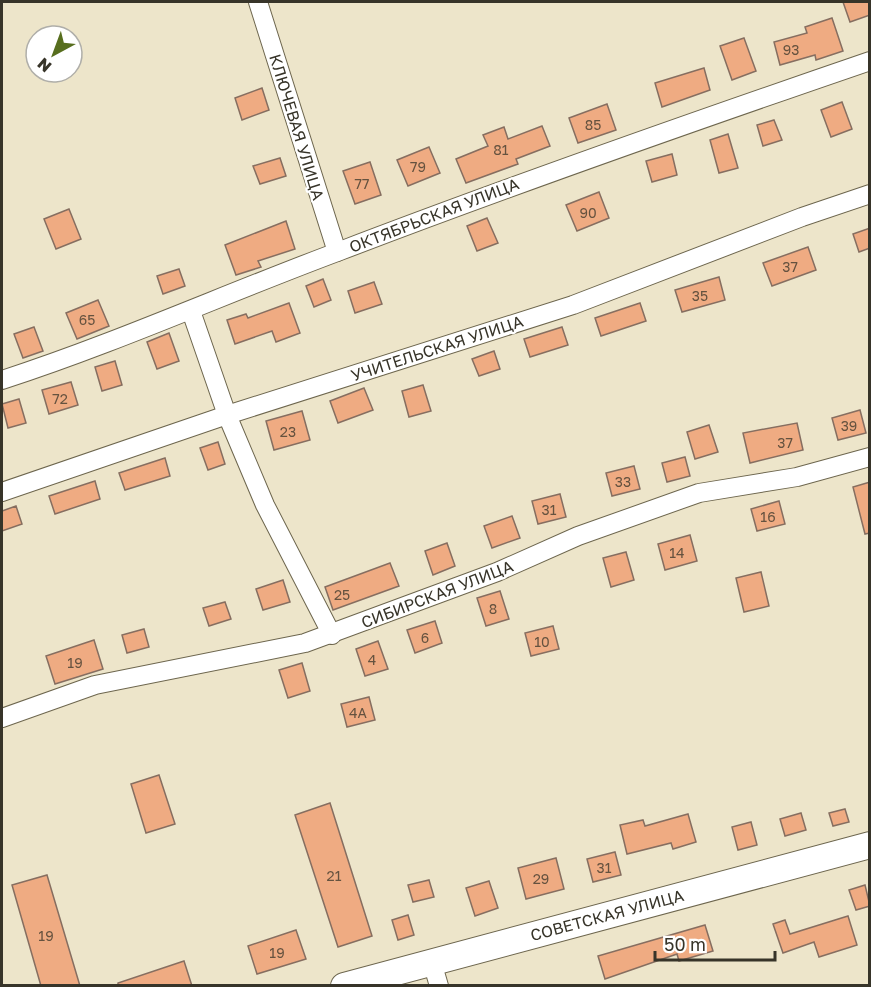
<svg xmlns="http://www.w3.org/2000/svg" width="871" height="987" viewBox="0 0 871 987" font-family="'Golos Text',sans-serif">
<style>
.building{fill:#efab82;stroke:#866e60;stroke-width:1.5}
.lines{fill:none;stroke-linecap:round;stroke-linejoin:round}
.minor-casing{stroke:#6d664e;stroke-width:20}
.secondary-casing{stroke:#6d664e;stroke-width:28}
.minor{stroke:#fff;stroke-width:18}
.secondary{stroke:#fff;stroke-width:26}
.labels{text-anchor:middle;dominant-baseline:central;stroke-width:4.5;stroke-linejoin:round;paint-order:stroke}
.number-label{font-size:14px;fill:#65523f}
.street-label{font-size:16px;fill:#373429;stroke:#fff}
</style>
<rect width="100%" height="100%" fill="#ede5ca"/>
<g class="building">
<polygon points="843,2 870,2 870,15 850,22"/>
<polygon points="832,18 843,51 816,60 815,55 780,65 774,42 807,33 805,27"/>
<polygon points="744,38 756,71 732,80 720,46"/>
<polygon points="704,68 710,90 662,107 655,83"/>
<polygon points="262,88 269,110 242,120 235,98"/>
<polygon points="842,102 852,129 831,137 821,110"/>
<polygon points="607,104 616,130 578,143 569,118"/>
<polygon points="774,120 782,140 763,146 757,125"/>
<polygon points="542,126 550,146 516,159 518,164 466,183 456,159 488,146 483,135 504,127 508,139"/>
<polygon points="728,134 738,168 719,173 710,140"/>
<polygon points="429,147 440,173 408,186 397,160"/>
<polygon points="672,154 677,175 652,182 646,161"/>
<polygon points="280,158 286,176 260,184 253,166"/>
<polygon points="370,162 381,195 355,204 343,171"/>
<polygon points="599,192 609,218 577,231 566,205"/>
<polygon points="69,209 81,239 56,249 44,219"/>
<polygon points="487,218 498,243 477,251 467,226"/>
<polygon points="286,221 295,249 258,261 261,267 236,275 225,245"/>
<polygon points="870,228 870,248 859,252 853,234"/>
<polygon points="808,247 816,270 772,286 763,263"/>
<polygon points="179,269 185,286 163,294 157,276"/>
<polygon points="719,277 725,300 682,312 675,290"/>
<polygon points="323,279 331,300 314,307 306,286"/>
<polygon points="374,282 382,304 355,313 348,291"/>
<polygon points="98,300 109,326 77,339 66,313"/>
<polygon points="289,303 300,333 276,342 272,331 235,344 227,320 246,314 248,318"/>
<polygon points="640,303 646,321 601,336 595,318"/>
<polygon points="34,327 43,351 23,358 14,334"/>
<polygon points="562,327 568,345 530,357 524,339"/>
<polygon points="169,333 179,361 157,369 147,342"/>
<polygon points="494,351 500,369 479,376 472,359"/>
<polygon points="115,361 122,385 102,391 95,367"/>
<polygon points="71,382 78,405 49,414 42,390"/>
<polygon points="423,385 431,411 409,417 402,391"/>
<polygon points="364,388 373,410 338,423 330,401"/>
<polygon points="19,399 26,423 8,428 2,404"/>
<polygon points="860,410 866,433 838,440 832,418"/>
<polygon points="302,411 310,440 274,450 266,421"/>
<polygon points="797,423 803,450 750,463 743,433"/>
<polygon points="709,425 718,452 695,459 687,432"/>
<polygon points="218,442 225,464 208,470 200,448"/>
<polygon points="685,457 690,476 667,482 662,463"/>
<polygon points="165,458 170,476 125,490 119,473"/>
<polygon points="634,466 640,489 612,496 606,473"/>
<polygon points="95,481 100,499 55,514 49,496"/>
<polygon points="870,482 870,533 865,534 853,487"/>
<polygon points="560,494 566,517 538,524 532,501"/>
<polygon points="779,501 785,524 757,531 751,509"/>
<polygon points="16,506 22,524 2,531 2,511"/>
<polygon points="512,516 520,538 492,548 484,526"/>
<polygon points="690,535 697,561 665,570 658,544"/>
<polygon points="447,543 455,566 433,575 425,551"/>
<polygon points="626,552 634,580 611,587 603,558"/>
<polygon points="390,563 399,586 333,610 325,587"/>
<polygon points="761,572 769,606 744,612 736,578"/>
<polygon points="283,580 290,602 263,610 256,589"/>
<polygon points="500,591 509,619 486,626 477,598"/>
<polygon points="225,602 231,619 209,626 203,608"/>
<polygon points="435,621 442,643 415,653 407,630"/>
<polygon points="553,626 559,649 531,656 525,633"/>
<polygon points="144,629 149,647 127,653 122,635"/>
<polygon points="94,640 103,669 55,684 46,656"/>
<polygon points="378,641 388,669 365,676 356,649"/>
<polygon points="302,663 310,691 288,698 279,670"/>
<polygon points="369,697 375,720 347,727 341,704"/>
<polygon points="159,775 175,824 146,833 131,784"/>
<polygon points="330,803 372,936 338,947 295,815"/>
<polygon points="845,809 849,822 833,826 829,813"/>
<polygon points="801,813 806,830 785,836 780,819"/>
<polygon points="688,814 696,842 673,849 671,843 627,854 620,825 643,820 645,826"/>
<polygon points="751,822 757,845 738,850 732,827"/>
<polygon points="615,852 621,875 593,882 587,859"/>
<polygon points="556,858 564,889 526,899 518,868"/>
<polygon points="47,875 80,986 41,986 12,885"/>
<polygon points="429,880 434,897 413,902 408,885"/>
<polygon points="489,881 498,908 475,916 466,888"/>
<polygon points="865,885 870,906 856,910 849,890"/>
<polygon points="408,915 414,935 398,940 392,920"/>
<polygon points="848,916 857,945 819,957 814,942 783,953 773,924 785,920 790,934"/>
<polygon points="705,925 713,951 679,961 677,954 605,979 598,956"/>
<polygon points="296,930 306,959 257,974 248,946"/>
<polygon points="184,961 192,986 118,986 118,983"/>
</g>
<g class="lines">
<defs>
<g id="minor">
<polyline points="258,2 337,252"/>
<polyline points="191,311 227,415 265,505 332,635"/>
<path d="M2,380C116,343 227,293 340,251C515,184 692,122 870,61"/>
<polyline points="2,492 227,415 573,305 802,217 870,194"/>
<polyline points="2,718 95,685 305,643 497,572 578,536 699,493 797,477 870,457"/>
<polyline points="432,962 439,986"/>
</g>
<polyline id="secondary" points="344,986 870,845"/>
</defs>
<use href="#minor" class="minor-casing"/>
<use href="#secondary" class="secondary-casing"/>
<use href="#minor" class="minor"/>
<use href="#secondary" class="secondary"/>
</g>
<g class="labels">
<g class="number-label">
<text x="791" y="49">93</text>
<text x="593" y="124">85</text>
<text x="501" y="149">81</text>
<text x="418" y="166">79</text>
<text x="362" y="183">77</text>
<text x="588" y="212">90</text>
<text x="790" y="266">37</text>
<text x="700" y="295">35</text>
<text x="87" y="319">65</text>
<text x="60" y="398">72</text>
<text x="849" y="425">39</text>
<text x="288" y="431">23</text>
<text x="785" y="442">37</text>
<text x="623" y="481">33</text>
<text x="549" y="509">31</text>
<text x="768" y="516">16</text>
<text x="677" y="552">14</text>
<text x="342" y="594">25</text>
<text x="493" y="608">8</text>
<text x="425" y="637">6</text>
<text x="542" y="641">10</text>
<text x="372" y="659">4</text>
<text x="75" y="662">19</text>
<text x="358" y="712">4А</text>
<text x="604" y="867">31</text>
<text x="334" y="875">21</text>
<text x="541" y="878">29</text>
<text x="46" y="935">19</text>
<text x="277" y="952">19</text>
</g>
<g class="street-label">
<text transform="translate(297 127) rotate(73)">КЛЮЧЕВАЯ УЛИЦА</text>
<text transform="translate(434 215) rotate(-21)">ОКТЯБРЬСКАЯ УЛИЦА</text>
<text transform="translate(437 348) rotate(-18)">УЧИТЕЛЬСКАЯ УЛИЦА</text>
<text transform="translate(437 594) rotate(-21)">СИБИРСКАЯ УЛИЦА</text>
<text transform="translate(607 915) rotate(-15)">СОВЕТСКАЯ УЛИЦА</text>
</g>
</g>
<rect width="871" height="987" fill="none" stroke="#373429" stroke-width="6"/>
<g transform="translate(54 54) rotate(221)"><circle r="28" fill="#ffffff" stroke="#afaea9" stroke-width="1.5"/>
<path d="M0-4.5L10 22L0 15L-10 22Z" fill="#576e1e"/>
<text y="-9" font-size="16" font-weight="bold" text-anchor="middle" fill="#373429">N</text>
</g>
<path d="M655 951v9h120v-9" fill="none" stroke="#373429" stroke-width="3"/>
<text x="664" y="951" font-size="18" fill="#373429" stroke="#ffffff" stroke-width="4.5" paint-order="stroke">50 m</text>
</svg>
